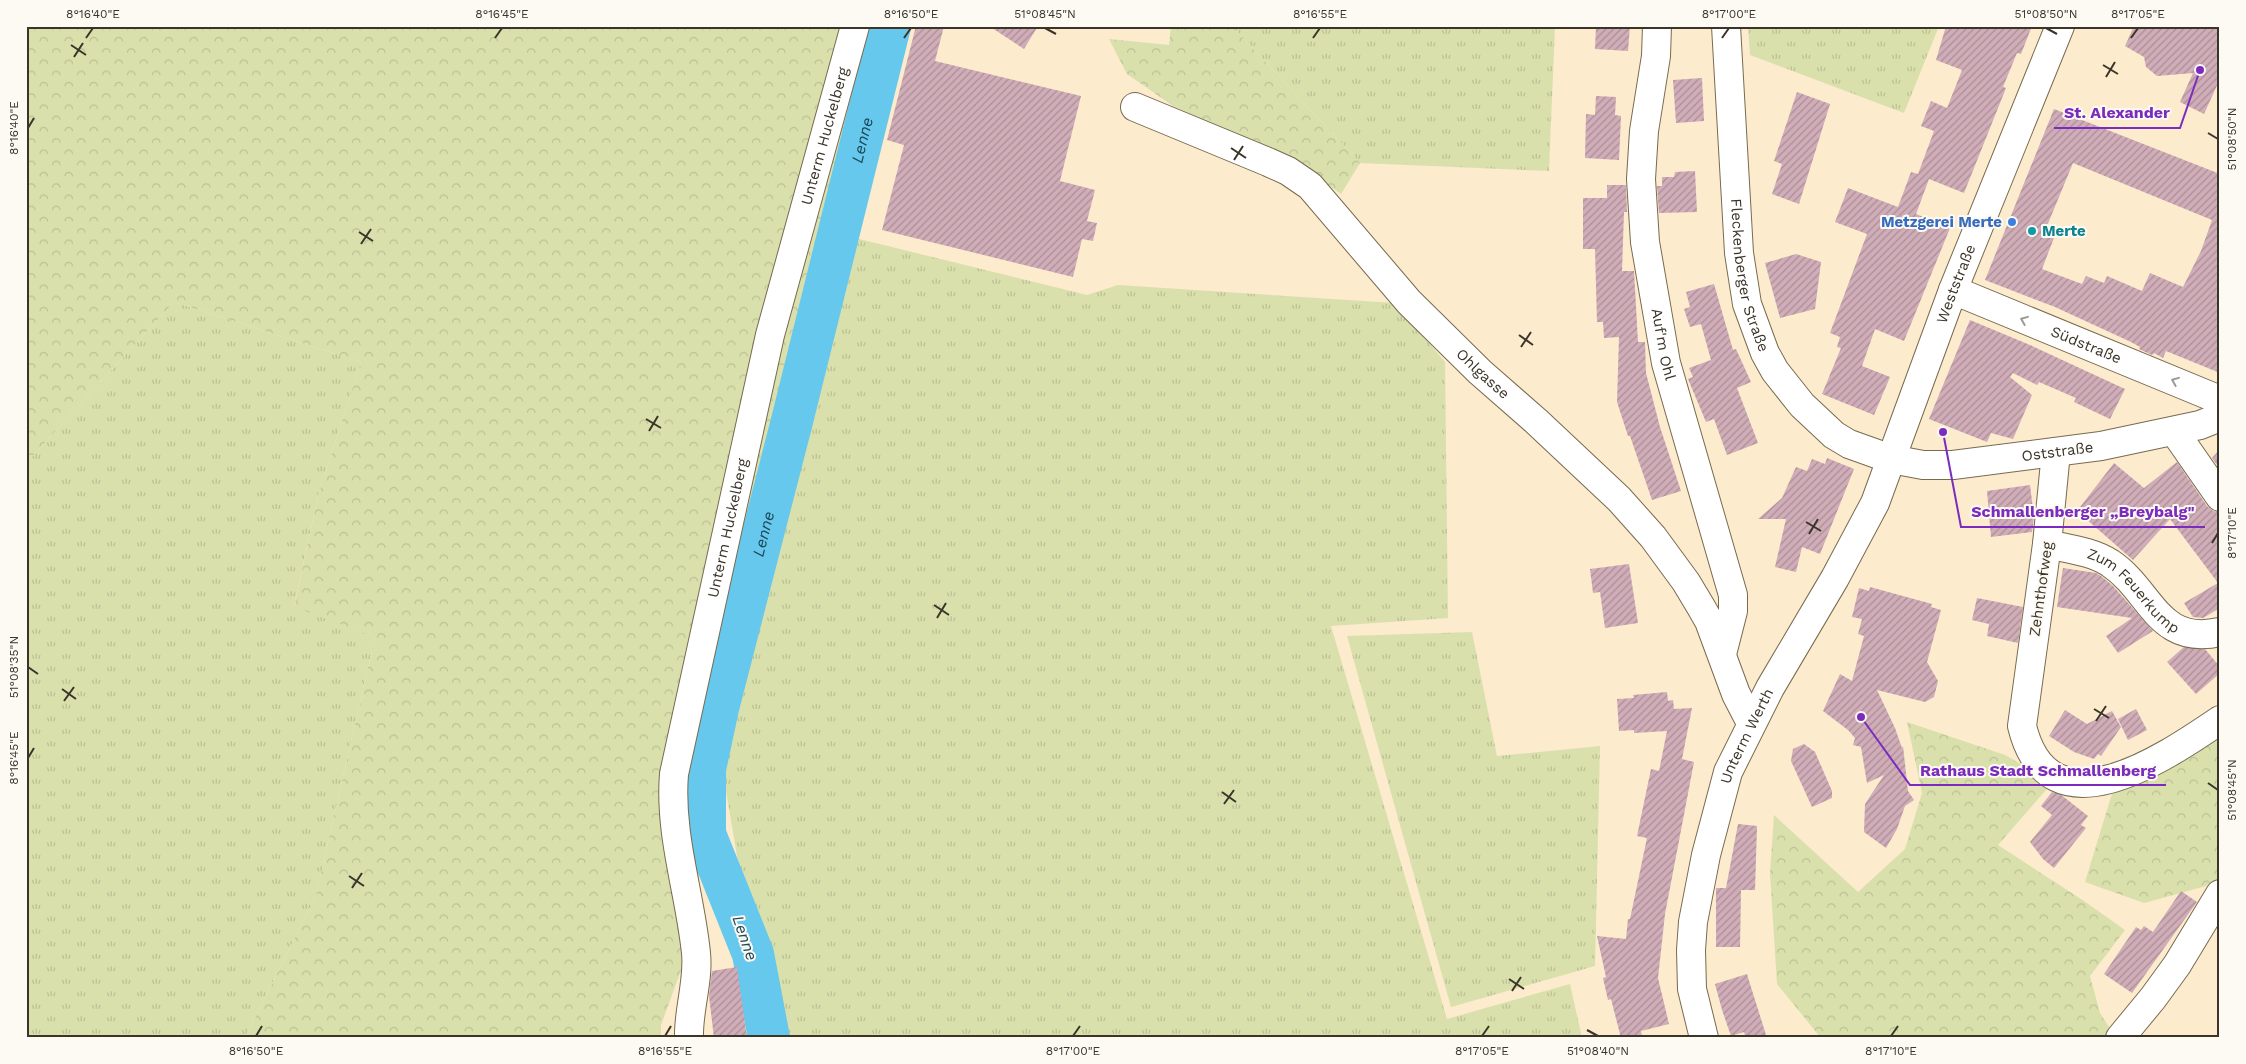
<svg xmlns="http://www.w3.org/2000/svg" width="2246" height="1064" viewBox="0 0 2246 1064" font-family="'Work Sans',sans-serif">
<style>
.grass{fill:url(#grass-tufts)}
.forest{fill:url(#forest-crowns)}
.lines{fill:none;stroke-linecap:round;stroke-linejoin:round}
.canal{stroke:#66c8ed;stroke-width:25}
.river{stroke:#66c8ed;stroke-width:42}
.building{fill:url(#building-hatch);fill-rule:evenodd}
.minor-casing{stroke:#786a4f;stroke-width:30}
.minor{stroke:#fff;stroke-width:28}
.oneway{stroke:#9d9a94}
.ticks{fill:none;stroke:#3b3529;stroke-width:2}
.shop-dot{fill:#3f7fe0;stroke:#fdfaf4;stroke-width:2}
.culture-dot{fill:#0f9aa8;stroke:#fdfaf4;stroke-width:2}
.labels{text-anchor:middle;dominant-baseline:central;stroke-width:4;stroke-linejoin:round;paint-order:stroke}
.street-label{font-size:15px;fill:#3b3529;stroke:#fdfaf4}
.shop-label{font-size:15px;font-weight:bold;fill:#366cbe;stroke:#fdfaf4;text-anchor:end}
.culture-label{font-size:15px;font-weight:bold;fill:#0d838f;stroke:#fdfaf4;text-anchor:start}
.water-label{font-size:16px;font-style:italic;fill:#1b4656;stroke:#fdfaf4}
.leader{fill:none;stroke:#7b2cbf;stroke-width:2}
.callout-dot{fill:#7b2cbf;stroke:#fdfaf4;stroke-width:2}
.callout-label{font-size:16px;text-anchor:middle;font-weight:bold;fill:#7b2cbf;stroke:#fdfaf4;stroke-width:4;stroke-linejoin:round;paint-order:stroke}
.neatline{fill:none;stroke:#3b3529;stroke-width:2}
.ticks-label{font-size:12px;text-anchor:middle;fill:#3b3529}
</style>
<defs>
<pattern id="grass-tufts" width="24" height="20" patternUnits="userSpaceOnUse" patternTransform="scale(1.25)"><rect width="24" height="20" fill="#d9e0ac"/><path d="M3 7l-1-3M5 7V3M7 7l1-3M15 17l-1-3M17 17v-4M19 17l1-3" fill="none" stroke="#bbc194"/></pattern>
<pattern id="forest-crowns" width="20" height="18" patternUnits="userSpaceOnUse" patternTransform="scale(1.25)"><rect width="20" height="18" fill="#d9e0ac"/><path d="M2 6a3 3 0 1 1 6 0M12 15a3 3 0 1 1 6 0" fill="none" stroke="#bbc194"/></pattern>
<pattern id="building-hatch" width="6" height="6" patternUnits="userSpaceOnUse" patternTransform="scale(1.25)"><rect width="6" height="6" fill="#d0adb8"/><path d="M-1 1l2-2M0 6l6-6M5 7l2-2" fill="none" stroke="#aa8e96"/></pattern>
</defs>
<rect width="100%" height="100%" fill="#fcebcd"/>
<g class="grass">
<polygon points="1232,26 1555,26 1549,171 1360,163"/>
<polygon points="1748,26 1939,26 1904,113 1750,55"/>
<polygon points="847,236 1087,295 1118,285 1395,303 1445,362 1448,618 1331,626 1447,1019 1570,984 1582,1038 768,1038 720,756"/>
<polygon points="174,302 361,362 318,496 294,606 375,637 316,895 245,1038 26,1038 26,463"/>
<polygon points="1472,632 1497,756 1600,746 1595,966 1451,1007 1347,636"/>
</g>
<g class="forest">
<polygon points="26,26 898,26 720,756 683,965 661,1025 661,1038 245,1038 316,895 375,637 294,607 318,496 361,362 174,302 26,463"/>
<polygon points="1171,26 1232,26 1360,163 1341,194 1300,165 1173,106 1127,74 1109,39 1169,45"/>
<polygon points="1907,722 2005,755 2053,782 1998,845 2084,901 2125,930 2090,976 2100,1013 2116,1038 1821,1038 1777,984 1770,873 1774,815 1858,892 1905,849 1922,793"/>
<polygon points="2220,732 2220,879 2217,883 2144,903 2085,882 2114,787"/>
</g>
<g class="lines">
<polyline class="canal" points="758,1038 765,1021"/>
<path class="river" id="s1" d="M769,1038L753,954L705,834V769L718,708L792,421L890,26"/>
</g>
<g class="building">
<polygon points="916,26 944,26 935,61 1081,96 1060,181 1095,190 1087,221 1097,223 1093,241 1082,239 1073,277 882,230 904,145 887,140"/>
<polygon points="989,26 1038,26 1024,49"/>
<polygon points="1596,26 1630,26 1628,51 1595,49"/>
<polygon points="1946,26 2032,26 2021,54 2017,53 2003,87 2006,88 1964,193 1929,179 1916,214 1950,228 1904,341 1875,329 1862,366 1890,377 1874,415 1822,394 1841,348 1837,347 1840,337 1830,333 1867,234 1835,222 1848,188 1898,207 1911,172 1918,174 1934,131 1921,126 1931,101 1947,108 1962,70 1936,60"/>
<polygon points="2134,26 2220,26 2220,79 2204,114 2180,102 2193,73 2157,76 2146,67 2144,57 2125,46"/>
<polygon points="1702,78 1704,121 1676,123 1673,80"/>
<polygon points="1797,92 1830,104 1799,204 1772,194 1782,164 1774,161"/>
<polygon points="1596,96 1616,97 1615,115 1621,116 1619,160 1585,158 1586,114 1595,115"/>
<path d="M2054,109L2220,174V373L2166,351L2163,358L2154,353L2152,355L2139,349L2140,347L2131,342L2055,307L1985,280ZM2073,163L2212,220L2201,251L2183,287L2150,273L2142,291L2107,276L2104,283L2086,276L2082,284L2042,269L2057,230L2047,226Z"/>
<polygon points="1695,171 1697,212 1659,213 1657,186 1662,186 1662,177 1674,177 1675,172"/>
<polygon points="1607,185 1626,185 1627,212 1624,212 1622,271 1634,271 1638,342 1645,342 1646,373 1660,427 1681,491 1652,500 1630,436 1628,436 1617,402 1619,337 1604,338 1603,322 1597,322 1595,249 1583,249 1583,198 1607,198"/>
<polygon points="1796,254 1821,262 1815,309 1780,318 1765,263"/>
<polygon points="1714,284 1733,350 1736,349 1751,382 1737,388 1758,443 1727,455 1714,419 1706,422 1688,379 1693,377 1689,368 1711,360 1701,324 1690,327 1684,309 1690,307 1686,292"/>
<polygon points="1970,320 2030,345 2125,389 2110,419 2074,402 2076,398 2039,382 2037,385 2013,373 2010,377 2032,395 2013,439 1991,433 1987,442 1929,419"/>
<polygon points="2220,449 2220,469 2212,458"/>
<polygon points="1827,458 1854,469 1820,554 1802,547 1796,572 1775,567 1786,519 1758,519 1782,498 1796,467 1807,471 1812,459 1825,464"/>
<polygon points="2177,462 2207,506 2213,511 2220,512 2220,608 2203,618 2193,617 2184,603 2218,583 2170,519 2133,560 2077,511 2114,463 2144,488"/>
<polygon points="2030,485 2034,517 2032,532 1991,537 1987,491"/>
<polygon points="1629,564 1638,623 1605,628 1600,592 1593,593 1590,569"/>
<polygon points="2063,568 2096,573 2101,576 2113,586 2153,631 2118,653 2106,636 2132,618 2057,607"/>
<polygon points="1870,587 1932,604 1931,607 1941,610 1927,662 1938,681 1934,697 1925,702 1877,690 1895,728 1902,748 1903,746 1908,791 1914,800 1905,806 1897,829 1886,848 1864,832 1865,804 1884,775 1867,783 1861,747 1853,745 1855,738 1848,730 1823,711 1840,674 1852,681 1864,636 1858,634 1862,619 1852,617 1859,588 1869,591"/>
<polygon points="1977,598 2023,607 2018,643 1987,636 1989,624 1972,620"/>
<polygon points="2184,647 2205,649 2220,667 2220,673 2196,694 2167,662"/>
<polygon points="1667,692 1668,701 1673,700 1674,709 1692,708 1682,759 1694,762 1665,914 1658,978 1669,1024 1641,1031 1642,1038 1621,1038 1611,999 1608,1000 1603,978 1606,977 1597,936 1626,939 1628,919 1630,919 1647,838 1637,836 1651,769 1659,771 1667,731 1634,733 1634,730 1619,731 1617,699 1634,698 1633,695"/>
<polygon points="2136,709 2147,730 2128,740 2118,719"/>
<polygon points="2065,710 2087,724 2112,711 2121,727 2101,756 2098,754 2094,759 2074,752 2049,736"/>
<polygon points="1804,744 1815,752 1832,791 1832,798 1812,807 1791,761 1793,749"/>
<polygon points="2052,792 2060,794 2088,816 2081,825 2086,828 2054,868 2043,859 2030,842 2052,815 2041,806"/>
<polygon points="1738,824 1757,826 1755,890 1741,890 1740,947 1716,947 1716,888 1726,888"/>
<polygon points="2181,891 2197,902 2132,993 2104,974 2136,927 2141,930 2144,926 2153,932"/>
<polygon points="737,967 747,1038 714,1038 709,996 712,971"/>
<polygon points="1747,974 1750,984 1767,1038 1746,1038 1744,1032 1731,1036 1722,1010 1715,984"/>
</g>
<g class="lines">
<defs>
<g id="minor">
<path id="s2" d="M1657,26L1656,56L1644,131L1641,179L1645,242L1666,363L1733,595V611L1722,654"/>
<path id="s3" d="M1726,26L1739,253L1747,304L1765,353L1775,371L1802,405L1834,435L1849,444L1891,459L1923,465H1953L2101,446L2200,425L2220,417"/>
<path id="s4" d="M1135,107L1268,162L1288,171L1310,186L1409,302L1480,372L1536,421L1619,499L1653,537L1686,582L1701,607L1709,621L1736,694L1751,723"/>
<path id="s5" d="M1953,290L2220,400"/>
<polyline points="2174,431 2220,497"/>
<path d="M2056,452L2047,544L2022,726C2049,837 2164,758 2220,720"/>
<path id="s6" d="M2047,544C2068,549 2091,551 2110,563C2152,591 2157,646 2220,632"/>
<path id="s7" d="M689,1038C688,1010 699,981 696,953C690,893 669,835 674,774L770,335L855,26"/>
<path id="s8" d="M1704,1038L1692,989L1691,950L1693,922L1706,855L1728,772L1770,688L1835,578L1875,503L1953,290L2060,26"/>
<polyline points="2120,1038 2153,998 2177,965 2220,894"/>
</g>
</defs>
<use href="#minor" class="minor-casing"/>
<use href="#minor" class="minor"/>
</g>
<defs><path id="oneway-chevron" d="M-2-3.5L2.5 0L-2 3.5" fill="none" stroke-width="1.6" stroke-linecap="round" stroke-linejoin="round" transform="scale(1.25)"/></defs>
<g class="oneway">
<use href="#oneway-chevron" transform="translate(2024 320) rotate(-158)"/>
<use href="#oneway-chevron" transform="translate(2175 381) rotate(-158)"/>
</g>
<path class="ticks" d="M1045,28L1056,34M2046,28L2057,34M86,38L93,28M495,38L502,28M904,38L911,28M1313,38L1320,28M1722,38L1729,28M2131,38L2138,28M71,45L86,55M74,57L83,43M2103,65L2118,74M2106,77L2115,62M28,128L34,118M2208,133L2218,139M1231,148L1246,158M1234,160L1243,146M359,232L373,241M361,244L371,229M1519,335L1533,345M1521,347L1531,332M646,419L661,428M649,431L658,416M1806,522L1821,531M1809,534L1818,519M2212,543L2218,533M934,605L949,615M937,618L946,603M28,667L38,674M62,689L76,699M64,701L74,687M2094,709L2109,718M2096,721L2106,706M28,758L34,748M2208,783L2218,790M1222,792L1236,802M1224,804L1234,790M349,876L364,886M352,888L362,873M1509,979L1524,989M1512,991L1521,977M1587,1030L1598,1036M256,1036L262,1026M665,1036L671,1026M1073,1036L1080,1026M1482,1036L1489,1026M1891,1036L1898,1026"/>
<circle class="shop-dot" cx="2012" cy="222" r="5"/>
<circle class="culture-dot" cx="2032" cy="231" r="5"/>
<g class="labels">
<g class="street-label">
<text stroke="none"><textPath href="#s7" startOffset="922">Unterm Huckelberg</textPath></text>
<text stroke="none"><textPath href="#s3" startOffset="251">Fleckenberger Straße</textPath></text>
<text stroke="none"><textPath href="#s8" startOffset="812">Weststraße</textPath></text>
<text stroke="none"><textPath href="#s2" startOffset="321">Auf'm Ohl</textPath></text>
<text stroke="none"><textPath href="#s5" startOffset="144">Südstraße</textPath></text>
<text stroke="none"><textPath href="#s4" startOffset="448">Ohlgasse</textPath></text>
<text stroke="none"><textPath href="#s3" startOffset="669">Oststraße</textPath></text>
<text stroke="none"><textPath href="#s7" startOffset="518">Unterm Huckelberg</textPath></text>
<text transform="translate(2041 589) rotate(-82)">Zehnthofweg</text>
<text stroke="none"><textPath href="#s6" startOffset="102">Zum Feuerkump</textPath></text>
<text stroke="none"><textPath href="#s8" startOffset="312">Unterm Werth</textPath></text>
</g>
<g class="shop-label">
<text x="2002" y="222">Metzgerei Merte</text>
</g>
<g class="culture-label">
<text x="2042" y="231">Merte</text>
</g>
<g class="water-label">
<text stroke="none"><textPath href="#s1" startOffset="928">Lenne</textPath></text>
<text stroke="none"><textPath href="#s1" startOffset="522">Lenne</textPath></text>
<text transform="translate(745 938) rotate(71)">Lenne</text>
</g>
</g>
<path class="leader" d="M2200 70L2180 128H2054M1943 432L1961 527H2205M1861 717L1910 785H2166"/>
<g class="callout-dot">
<circle cx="2200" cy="70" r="5"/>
<circle cx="1943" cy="432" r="5"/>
<circle cx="1861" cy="717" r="5"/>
</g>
<g class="callout-label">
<text x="2117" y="118">St. Alexander</text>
<text x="2083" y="517">Schmallenberger „Breybalg"</text>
<text x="2038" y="776">Rathaus Stadt Schmallenberg</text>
</g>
<rect width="2246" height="1064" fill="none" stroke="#fdfaf4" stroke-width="55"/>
<rect x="28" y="28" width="2190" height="1008" class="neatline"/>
<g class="ticks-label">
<text x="93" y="18">8°16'40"E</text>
<text x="502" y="18">8°16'45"E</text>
<text x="911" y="18">8°16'50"E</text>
<text x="1045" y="18">51°08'45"N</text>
<text x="1320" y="18">8°16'55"E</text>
<text x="1729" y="18">8°17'00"E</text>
<text x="2046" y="18">51°08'50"N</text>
<text x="2138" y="18">8°17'05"E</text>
<text transform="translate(14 128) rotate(-90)" y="4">8°16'40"E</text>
<text transform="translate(2232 139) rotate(-90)" y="4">51°08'50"N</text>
<text transform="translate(2232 533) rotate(-90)" y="4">8°17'10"E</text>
<text transform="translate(14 667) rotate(-90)" y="4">51°08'35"N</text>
<text transform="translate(14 758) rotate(-90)" y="4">8°16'45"E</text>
<text transform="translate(2232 790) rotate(-90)" y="4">51°08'45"N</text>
<text x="256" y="1055">8°16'50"E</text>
<text x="665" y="1055">8°16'55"E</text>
<text x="1073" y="1055">8°17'00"E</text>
<text x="1482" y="1055">8°17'05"E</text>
<text x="1598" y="1055">51°08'40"N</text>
<text x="1891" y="1055">8°17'10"E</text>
</g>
</svg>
